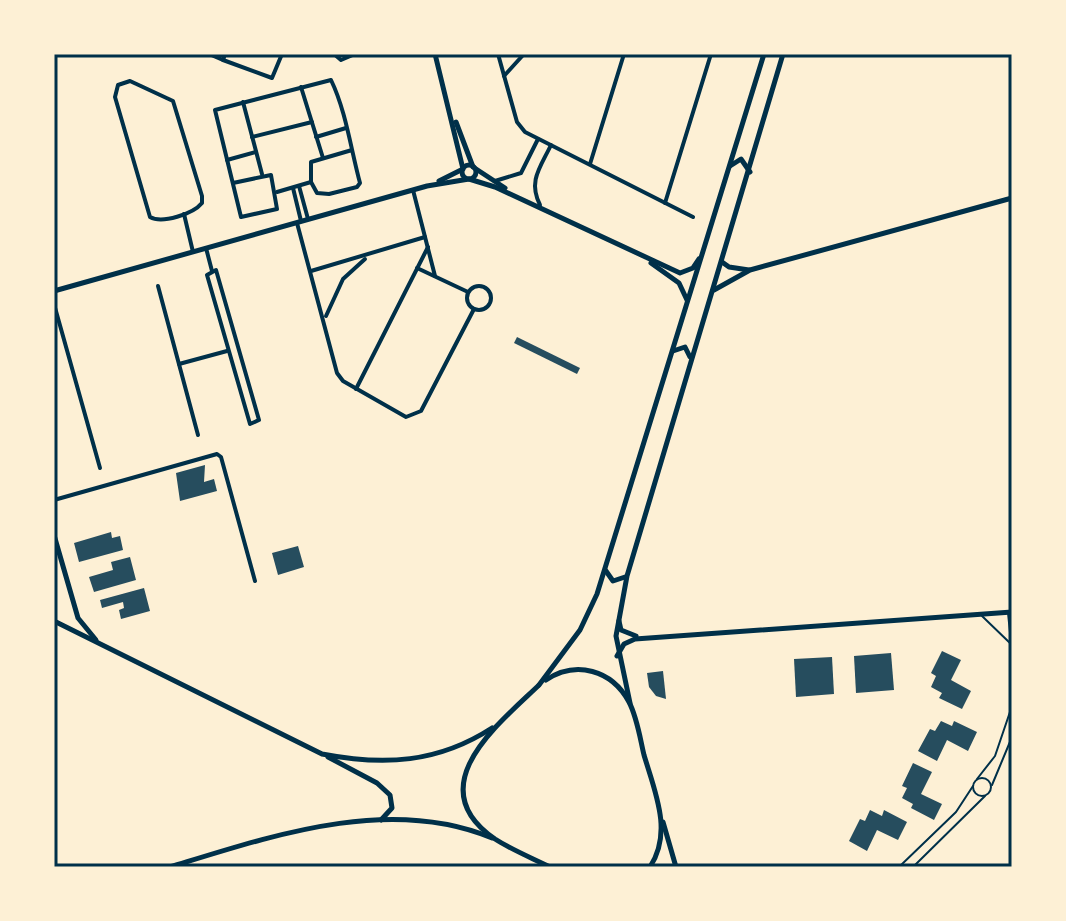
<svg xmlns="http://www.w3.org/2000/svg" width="1066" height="921" viewBox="0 0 1066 921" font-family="Inter,sans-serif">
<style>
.building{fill:#264d5e}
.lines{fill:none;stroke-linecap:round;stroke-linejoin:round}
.service{stroke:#003049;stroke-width:2}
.minor{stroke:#003049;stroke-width:4}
.tertiary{stroke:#003049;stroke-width:5}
.secondary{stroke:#003049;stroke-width:5}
.neatline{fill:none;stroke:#003049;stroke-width:3}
</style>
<rect width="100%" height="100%" fill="#fdf0d5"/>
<g class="building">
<polygon points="517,337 580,368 577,374 514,343"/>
<polygon points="205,465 204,482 214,479 217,491 180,501 176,473"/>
<polygon points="111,532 112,538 120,536 123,550 79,562 74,543"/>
<polygon points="298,546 304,567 278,575 272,553"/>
<polygon points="130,557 136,580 94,592 89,577 113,570 111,562"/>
<polygon points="144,588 150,611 121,619 119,610 124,608 123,602 102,608 100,600"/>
<polygon points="942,651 961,660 951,680 971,691 962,709 939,698 942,693 931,687 936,676 931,673"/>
<polygon points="891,653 894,690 856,693 854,656"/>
<polygon points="832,657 834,694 796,697 794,659"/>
<polygon points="663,671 666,699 656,696 649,687 647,673"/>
<polygon points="941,721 952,726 954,721 977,732 968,751 947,740 937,761 918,751 930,729 935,731"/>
<polygon points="913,763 932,772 921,794 942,804 934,820 911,808 913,804 902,798 907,788 902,786"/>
<polygon points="870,810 882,816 884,810 907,822 898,840 877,830 867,851 849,841 860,819 865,821"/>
</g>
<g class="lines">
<g class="service">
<polyline points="1008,613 1012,652"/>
<polyline points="982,616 1012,645"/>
<circle cx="982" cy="787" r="9"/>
<polyline points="977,779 995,756 1012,706"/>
<polyline points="992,785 1012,737"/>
<polyline points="899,867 956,812 973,786"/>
<polyline points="913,867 985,796"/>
</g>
<g class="minor">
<polyline points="209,54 223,60 225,54"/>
<polyline points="334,54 341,60 355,54"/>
<polyline points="498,54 517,122 525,132 693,217"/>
<polyline points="223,60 272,78 282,54"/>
<polyline points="504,76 524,54"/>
<path d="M130,81L173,101L202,196V203C193,214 162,224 150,217L115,97L118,85Z"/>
<polyline points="301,87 323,158"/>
<polyline points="243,102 262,174"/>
<polyline points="252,137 312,122"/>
<polyline points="316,137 346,128"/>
<polyline points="227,160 256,152"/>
<polyline points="590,164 624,54"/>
<polyline points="495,181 521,173 538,139"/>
<path d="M233,183L271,175L277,209L241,217L215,110L331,80C346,111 351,150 360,183L357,187L329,194L317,193L311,182V162L352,150"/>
<polyline points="299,186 308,219"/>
<polyline points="293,188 301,221"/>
<polyline points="413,190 435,276"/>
<polyline points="277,192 311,182"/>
<polyline points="665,203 711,54"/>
<path d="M540,205C528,181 540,168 551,145"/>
<polyline points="184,214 193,252"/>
<polyline points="297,223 337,373 343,381 406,417 421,411 474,309"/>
<polyline points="206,248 212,271"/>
<polyline points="417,268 468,292"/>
<polygon points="216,270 259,420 250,424 207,275"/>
<polyline points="311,271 425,237"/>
<circle cx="479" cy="298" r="12"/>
<polyline points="158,286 198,435"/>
<polyline points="54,304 100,468"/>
<polyline points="326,316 343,279 365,259"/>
<polyline points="179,364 227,351"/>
<polyline points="356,389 428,247"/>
<polyline points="54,500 217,454 221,457 255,581"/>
</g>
<g class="tertiary">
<polyline points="435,54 463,169 439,181"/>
<polyline points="456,122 473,167 505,188"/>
<circle cx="469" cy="172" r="7"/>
<polyline points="722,262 729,267 749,270"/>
<polyline points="651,263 679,283 687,300"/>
<polyline points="714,290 750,270 1012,198"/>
<polyline points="54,291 427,186 469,179 495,187 680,273 693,268 699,259"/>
<polyline points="54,535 78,618 96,640"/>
<polyline points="619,621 621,630 636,636"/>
<polyline points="617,656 624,644 635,639 1012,612"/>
<path d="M170,867C271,836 389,795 492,838"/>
</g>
<g class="secondary">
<polyline points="730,166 741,159 750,172"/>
<polyline points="673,351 685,347 690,357"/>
<polyline points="606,571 613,581 625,577"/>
<path d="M54,621L322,754C384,766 438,763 492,728"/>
<path d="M546,680C576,660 612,670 629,702C637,717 640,738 644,755C655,792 673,832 650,867"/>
<polyline points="539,685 580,630 597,594 764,54"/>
<path d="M538,686C497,725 419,787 495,839C512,850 532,858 550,867"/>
<polyline points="630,703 616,636 627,576 783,54"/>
<polyline points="328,757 377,783 390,795 392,808 381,820"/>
<polyline points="663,822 676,867"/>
</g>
</g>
<rect width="1066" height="921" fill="none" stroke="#fdf0d5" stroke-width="112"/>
<rect x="56" y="56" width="954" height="809" class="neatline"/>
</svg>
